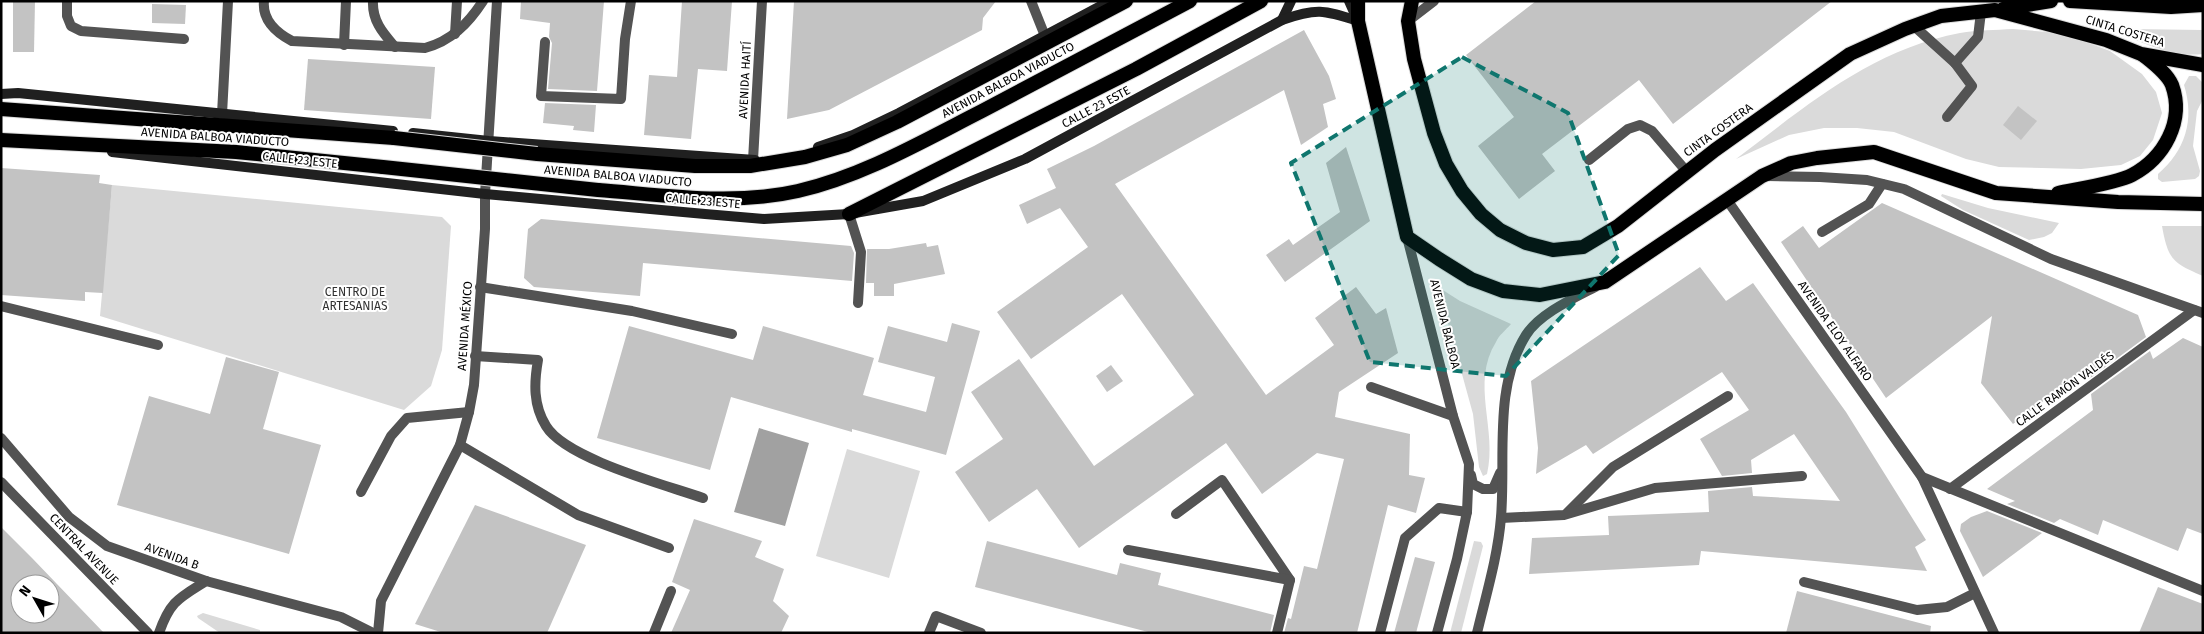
<svg xmlns="http://www.w3.org/2000/svg" width="2204" height="634" viewBox="0 0 2204 634" font-family="'Fira Sans',sans-serif">
<style>
.green{fill:#dadada}
.water{fill:#a1a1a1}
.building{fill:#c3c3c3;fill-rule:evenodd}
.lines{fill:none;stroke-linecap:round;stroke-linejoin:round}
.trunk-casing{stroke:#dbdbdb;stroke-width:16}
.service{stroke:#535353;stroke-width:10}
.pedestrian{stroke:#535353;stroke-width:10}
.minor{stroke:#535353;stroke-width:10}
.tertiary{stroke:#535353;stroke-width:10}
.secondary{stroke:#202020;stroke-width:10}
.trunk{stroke:#000;stroke-width:14}
.trunk-bridge-casing{stroke:#dbdbdb;stroke-width:16;stroke-linecap:butt}
.trunk-bridge{stroke:#000;stroke-width:14}
.marked{fill:#0f766e;fill-opacity:0.2;stroke:#0f766e;stroke-width:4;stroke-dasharray:10 6;stroke-linejoin:round}
.labels{text-anchor:middle;dominant-baseline:central;stroke-width:4;stroke-linejoin:round;paint-order:stroke}
.street-label{font-size:12px;fill:#000;stroke:#fff}
.park-label{font-size:12px;fill:#313131;stroke:#fff}
</style>
<rect width="100%" height="100%" fill="#fff"/>
<g class="green">
<path d="M2013,29L2047,32L2078,39L2110,51L2142,74L2156,92L2162,113L2153,140L2140,156L2121,165L2081,169L1999,167L1966,159L1894,132L1857,128H1824L1789,135L1736,159C1806,106 1871,50 1960,33C1977,30 1996,30 2013,29Z"/>
<path d="M2131,29L2203,30V54C2177,57 2152,47 2129,37Z"/>
<path d="M2189,76H2196L2203,83V99L2197,111L2193,146L2200,171L2199,176L2195,179L2162,182L2158,179V174C2185,151 2195,120 2184,85Z"/>
<polygon points="112,185 442,217 451,226 442,350 431,386 404,410 100,316"/>
<polygon points="1942,194 1988,208 2059,223 2052,233 2044,237 2029,240 1963,210 1941,196"/>
<path d="M2203,226V276C2173,263 2168,260 2162,226Z"/>
<path d="M1438,287L1460,301L1511,324C1506,330 1499,335 1496,342C1470,383 1498,430 1487,474L1483,476L1479,467L1473,414Z"/>
<polygon points="847,449 920,471 889,578 816,556"/>
<polygon points="1474,541 1481,542 1483,546 1461,633 1450,633"/>
<polygon points="203,613 260,630 260,633 220,633 198,618 197,616"/>
</g>
<polygon class="water" points="759,428 809,443 785,526 734,512"/>
<g class="building">
<polygon points="13,1 35,1 34,52 13,52"/>
<polygon points="521,1 604,1 597,91 548,89 552,43 549,37 550,23 520,19"/>
<polygon points="682,1 732,1 727,71 698,69 691,139 644,135 649,75 677,77"/>
<polygon points="794,1 996,1 983,18 982,30 829,110 787,119"/>
<polygon points="1536,1 1832,1 1673,124 1639,80 1542,154 1555,171 1519,199 1478,146 1514,117 1466,55"/>
<polygon points="152,4 186,5 185,24 152,23"/>
<polygon points="1304,30 1329,76 1336,99 1323,104 1328,127 1301,145 1284,90 1115,184 1266,395 1334,345 1315,318 1356,287 1376,314 1386,308 1398,353 1339,392 1335,417 1410,434 1409,475 1425,478 1416,513 1388,505 1357,633 1284,633 1288,618 1291,619 1304,566 1317,569 1344,459 1317,453 1262,494 1226,443 1079,548 1037,489 989,522 955,472 1003,439 971,392 1019,359 1094,466 1194,395 1122,294 1031,359 997,312 1088,247 1060,208 1027,224 1019,205 1056,188 1047,169 1094,146"/>
<polygon points="308,59 435,67 431,119 304,110"/>
<polygon points="545,103 596,105 594,132 573,130 574,126 543,123"/>
<polygon points="2018,106 2037,121 2021,140 2003,125"/>
<polygon points="1346,147 1370,221 1285,282 1266,255 1289,239 1293,245 1340,212 1326,163"/>
<polygon points="1,168 100,175 99,183 112,185 103,293 85,292 85,301 1,295"/>
<polygon points="1882,203 2138,315 2146,337 2089,379 2087,368 2013,424 1981,383 1992,316 1886,398 1781,242 1803,226 1819,248"/>
<polygon points="541,219 851,246 854,253 852,281 643,263 640,296 534,287 524,278 528,229"/>
<polygon points="926,243 927,247 938,245 945,274 894,284 894,296 874,296 874,283 866,283 867,249 889,249"/>
<polygon points="1700,267 1726,301 1753,283 1846,412 1926,540 1915,547 1927,571 1701,551 1699,565 1529,574 1532,538 1609,535 1608,516 1709,512 1708,491 1752,487 1753,496 1840,501 1794,434 1751,460 1752,473 1722,476 1700,439 1749,410 1722,372 1593,454 1586,445 1536,474 1538,448 1531,381"/>
<polygon points="952,323 980,331 946,455 852,429 852,432 731,397 710,470 597,438 629,326 753,360 763,326 874,358 863,395 926,412 935,377 878,362 888,326 947,342"/>
<polygon points="2183,338 2203,347 2203,534 2187,528 2178,551 2103,520 2098,535 2060,519 2054,523 2007,504 2015,501 1987,489 2093,410 2091,394 2150,351 2153,359"/>
<polygon points="226,357 279,372 263,429 321,445 289,554 117,505 149,396 210,414"/>
<polygon points="1111,365 1123,381 1107,392 1096,376"/>
<polygon points="475,505 586,545 547,633 444,633 415,624"/>
<polygon points="1987,511 2042,533 1983,577 1960,531 1961,524 1971,517"/>
<polygon points="694,519 762,541 755,557 784,569 773,601 789,616 781,633 671,633 690,590 672,582"/>
<path d="M1,527L32,558L104,633H1ZM20,584H50V614H20Z"/>
<polygon points="987,541 1117,575 1120,563 1161,573 1158,585 1274,615 1270,633 1152,633 975,587"/>
<polygon points="1415,557 1435,562 1416,633 1394,633"/>
<polygon points="2158,587 2203,604 2203,633 2139,633"/>
<polygon points="1797,591 1931,626 1930,633 1786,633"/>
</g>
<g class="lines">
<defs>
<g id="trunk">
<polyline points="1358,1 1358,21 1407,237 1439,259 1471,279 1503,291 1540,295 1605,282 1762,176 1791,163 1817,158 1874,152 1996,193 2118,202 2203,204"/>
<polyline points="1412,1 1408,21 1414,59 1434,133 1446,164 1462,191 1481,214 1500,230 1526,243 1553,250 1583,247 1618,226 1715,150 1850,54 1905,29 1941,16 1995,10 2106,40 2141,54 2203,65"/>
<polyline points="2070,1 2171,7 2203,5"/>
<polyline points="2003,9 2051,1"/>
<polyline points="1,109 394,138"/>
<polyline points="1,140 236,152 383,167"/>
<polyline points="537,154 695,166 750,166 805,157 847,145 897,122 1126,1"/>
<path d="M598,190C664,195 733,206 798,191C863,176 923,141 982,111C1051,74 1121,38 1190,1"/>
<path d="M2058,193C2077,189 2117,183 2132,175C2164,158 2185,121 2172,85C2167,73 2153,63 2143,55"/>
<polyline points="849,214 1136,69 1261,1"/>
</g>
</defs>
<use href="#trunk" class="trunk-casing"/>
<g class="service">
<polyline points="67,1 67,16 71,26 81,31 184,39"/>
<path d="M264,1C262,20 277,33 292,41L425,48C451,41 468,24 483,1"/>
<path d="M373,1C372,21 383,33 395,47"/>
<polyline points="1408,21 1434,1"/>
<polyline points="1914,26 1955,63 1978,37 1981,12"/>
<polyline points="455,34 457,1"/>
<polyline points="545,42 541,96 621,99 625,39 631,1"/>
<polyline points="344,45 346,1"/>
<polyline points="1947,117 1972,86 1955,63"/>
<polyline points="1589,160 1628,129 1640,125 1652,131 1687,172"/>
<polyline points="849,214 861,252 858,303"/>
<polyline points="1822,232 1869,204 1882,184"/>
<polyline points="480,287 632,311 732,334"/>
<polyline points="1,306 158,345"/>
<path d="M475,356L538,360C534,383 533,405 546,426C566,459 666,485 703,498"/>
<polyline points="1371,387 1453,416"/>
<polyline points="460,445 578,515 669,548"/>
<polyline points="1950,489 2194,310"/>
<polyline points="361,492 391,436 407,418 469,412"/>
<polyline points="1567,513 1613,467 1728,396"/>
<polyline points="1176,514 1222,480 1290,580 1277,633"/>
<polyline points="1501,518 1564,515 1655,488 1802,476"/>
<polyline points="1128,550 1290,580"/>
<polyline points="1804,582 1917,610 1947,607 1975,593"/>
<polyline points="929,633 936,616 981,633"/>
<polyline points="1380,633 1405,538 1439,508 1467,512"/>
</g>
<g class="pedestrian">
<polyline points="1766,176 1820,177 1867,180 1904,189 2051,259 2203,313"/>
<polyline points="1,482 148,633"/>
</g>
<g class="minor">
<polyline points="1031,1 1045,36"/>
<polyline points="222,114 228,1"/>
<polyline points="753,160 762,1"/>
<polyline points="485,194 497,1"/>
<polyline points="1727,200 1922,477 1994,633"/>
<polyline points="1922,477 2203,591"/>
<polyline points="654,633 671,591"/>
</g>
<g class="tertiary">
<polyline points="1407,237 1453,416 1469,464 1467,512 1457,559 1437,633"/>
<polyline points="1,438 69,517 107,546 206,581 341,617 373,633"/>
<polyline points="1471,475 1473,484 1483,489 1493,489 1500,473"/>
<path d="M159,633C170,601 179,598 206,581"/>
<polyline points="378,633 381,601 460,445 469,412 474,385 485,229 485,194"/>
<path d="M1477,633C1486,595 1498,556 1501,517C1506,457 1493,388 1526,335C1539,314 1574,298 1595,287"/>
</g>
<g class="secondary">
<polyline points="1349,1 1357,19"/>
<polyline points="1282,20 1291,1"/>
<polyline points="1,94 18,93 393,131"/>
<polyline points="413,133 489,141 755,160"/>
<polyline points="818,147 853,135 899,113 1110,1"/>
<path d="M112,152L485,194L705,214L764,219L849,214L923,201L1025,159L1282,20C1317,8 1323,10 1358,21"/>
</g>
<use href="#trunk" class="trunk"/>
<defs>
<g id="trunk-bridge">
<polyline points="394,138 537,154"/>
<polyline points="383,167 598,190"/>
</g>
</defs>
<use href="#trunk-bridge" class="trunk-bridge-casing"/>
<use href="#trunk-bridge" class="trunk-bridge"/>
</g>
<path class="marked" d="M1462,57L1568,113L1619,255L1506,376L1370,362L1291,163Z"/>
<g class="labels">
<g class="street-label">
<text transform="translate(2125 31) rotate(17)">CINTA COSTERA</text>
<text transform="translate(745 80) rotate(-87)">AVENIDA HAITÍ</text>
<text transform="translate(1008 80) rotate(-28)">AVENIDA BALBOA VIADUCTO</text>
<text transform="translate(1096 107) rotate(-28)">CALLE 23 ESTE</text>
<text transform="translate(1718 130) rotate(-36)">CINTA COSTERA</text>
<text transform="translate(215 137) rotate(4)">AVENIDA BALBOA VIADUCTO</text>
<text transform="translate(300 160) rotate(6)">CALLE 23 ESTE</text>
<text transform="translate(618 176) rotate(5)">AVENIDA BALBOA VIADUCTO</text>
<text transform="translate(703 201) rotate(5)">CALLE 23 ESTE</text>
<text transform="translate(1445 324) rotate(76)">AVENIDA BALBOA</text>
<text transform="translate(465 326) rotate(-86)">AVENIDA MÉXICO</text>
<text transform="translate(1835 331) rotate(55)">AVENIDA ELOY ALFARO</text>
<text transform="translate(2065 389) rotate(-36)">CALLE RAMÓN VALDÉS</text>
<text transform="translate(84 549) rotate(46)">CENTRAL AVENUE</text>
<text transform="translate(172 556) rotate(20)">AVENIDA B</text>
</g>
<g class="park-label">
<text x="355" y="292">CENTRO DE<tspan x="355" dy="14">ARTESANIAS</tspan></text>
</g>
</g>
<rect width="2204" height="634" fill="none" stroke="#000000" stroke-width="5"/>
<g transform="translate(35 599) rotate(309)"><circle r="24" fill="#ffffff" stroke="#999999"/>
<path d="M0-4L9 19L0 12L-9 19Z" fill="#000000"/>
<text y="-8" font-size="14" font-weight="bold" text-anchor="middle" fill="#000000">N</text>
</g>
</svg>
